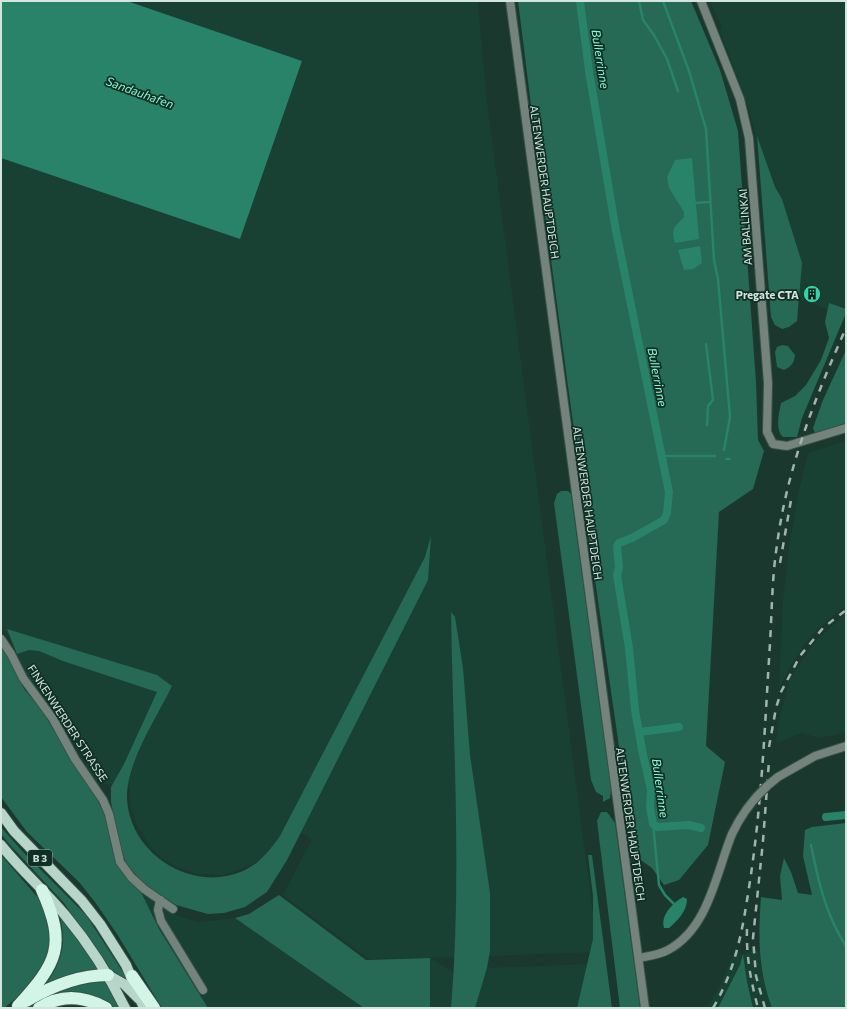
<svg xmlns="http://www.w3.org/2000/svg" width="847" height="1009" viewBox="0 0 847 1009" font-family="Commissioner,sans-serif">
<style>
.built{fill:#184134}
.green{fill:#266955}
.water{fill:#298368}
.lines{fill:none;stroke-linecap:round;stroke-linejoin:round}
.stream{stroke:#298368;stroke-width:2.5}
.canal{stroke:#298368;stroke-width:8}
.minor-casing{stroke:#38544a;stroke-width:10}
.primary-casing{stroke:#38544a;stroke-width:12}
.motorway-casing{stroke:#38544a;stroke-width:14}
.minor{stroke:#75837d;stroke-width:8}
.primary{stroke:#b7d5c9;stroke-width:10}
.motorway{stroke:#d2f5e7;stroke-width:12}
.rail{stroke:#a0b5ad;stroke-width:2.5;stroke-dasharray:7 7;stroke-linecap:butt}
.minor-bridge-casing{stroke:#38544a;stroke-width:10;stroke-linecap:butt}
.minor-bridge{stroke:#75837d;stroke-width:8}
.labels{text-anchor:middle;dominant-baseline:central;stroke-width:3.5;stroke-linejoin:round;paint-order:stroke}
.shield{fill:#0f2e24;stroke:#99aea6;stroke-width:1}
.shield-label{font-size:10px;font-weight:bold;fill:#d4e5de}
.street-label{font-size:11px;fill:#d4e5de;stroke:#0f2e24}
.poi-label{font-size:11px;font-weight:bold;fill:#d4e5de;stroke:#0f2e24;text-anchor:end}
.water-label{font-size:12px;font-style:italic;fill:#89fad4;stroke:#0f2e24}
</style>
<rect width="100%" height="100%" fill="#1a382e"/>
<g class="built">
<polygon points="127,1 478,1 486,94 598,952 431,958 454,973 451,1008 430,1008 430,958 369,959 283,895 312,839 288,826 276,845 263,858 251,865 223,875 199,874 176,867 163,859 149,845 137,825 130,804 130,787 99,783 86,766 85,760 74,744 63,722 24,671 8,635 1,629 1,158 240,239 302,61"/>
<polygon points="710,1 846,1 846,315 797,299 770,296 757,144 754,128 747,103 720,31 722,27"/>
<polygon points="846,441 846,606 818,628 803,646 789,668 779,689 783,600 789,547 799,490 808,453"/>
<polygon points="846,613 846,732 820,738 801,733 777,743 776,739 780,716 790,679 814,643"/>
<polygon points="142,894 176,915 190,920 200,922 235,918 364,1008 208,1008 159,929"/>
<polygon points="759,949 761,972 772,1008 753,1008 743,956 740,965 718,1008 707,1008 721,984 734,952 743,954"/>
<polygon points="589,964 577,1008 475,1008 487,968"/>
</g>
<g class="green">
<path d="M518,1H691L720,70L738,131L756,382L758,440L764,451L753,489L719,512L706,746L725,762L708,845L679,880L664,885L652,868L635,856C593,571 553,287 518,1Z"/>
<polygon points="757,136 775,187 782,199 802,263 797,321 789,327 782,329 775,325 771,317"/>
<path d="M829,303L846,309V313L802,418L797,437H783C775,430 779,413 781,403L795,396L806,385L821,360L829,338L825,322Z"/>
<path d="M782,345L788,346L795,355C794,363 791,367 784,370L777,367L775,352L777,347Z"/>
<polygon points="846,350 846,423 815,433 813,428 823,400"/>
<polygon points="561,491 568,491 571,494 611,790 610,798 603,802 603,796 596,792 591,780 554,503 557,494"/>
<path d="M431,536L428,580L287,860L267,892L245,907L224,913L208,914L176,905L143,883L126,863L120,846L111,802V787L124,764L157,692L63,661L39,651L29,650L17,654L7,629L157,675L172,686C157,717 128,760 127,794C126,852 191,894 243,871C259,864 270,850 280,836L425,557Z"/>
<path d="M451,612L455,617L463,668L470,755L490,893V951L487,968L475,1008H451C462,877 453,743 451,612Z"/>
<polygon points="1,647 7,655 24,689 40,708 97,799 105,816 116,861 142,894 159,929 208,1008 162,1008 117,934 95,902 79,882 27,832 1,797"/>
<polygon points="601,812 607,812 615,823 640,1008 620,1008 597,821"/>
<path d="M846,823V1008H772C758,971 758,936 761,897L782,900L780,876L784,858L791,872L798,893L812,895L803,856L805,830L812,827Z"/>
<polygon points="1,827 24,853 86,915 128,980 111,972 64,903 9,844 1,834"/>
<polygon points="1,855 46,907 52,950 31,986 4,1008 1,1008"/>
<polygon points="588,855 592,855 612,1008 577,1008 593,939 593,896"/>
<polygon points="279,895 366,960 430,958 430,1008 364,1008 235,918 249,914"/>
<path d="M59,912L100,970L44,987C63,960 67,945 59,912Z"/>
<polygon points="743,954 747,981 753,1008 718,1008 740,965"/>
<path d="M101,981L108,982L121,1008C106,1008 94,993 78,992C71,992 61,993 54,995C42,998 36,1008 23,1008C48,994 73,985 101,981Z"/>
</g>
<g class="water">
<polygon points="1,1 127,1 302,61 240,239 1,158"/>
<path d="M692,158L699,239L675,243C671,227 674,228 684,217V212L669,188L667,177L675,160Z"/>
<polygon points="700,246 702,263 693,269 684,270 678,250"/>
<path d="M683,897L687,899C687,911 678,920 669,928H664C660,915 673,903 683,897Z"/>
</g>
<g class="lines">
<g class="stream">
<polyline points="639,1 643,20 654,35 667,59 678,91"/>
<polyline points="663,1 689,71 706,129 714,260 718,279 730,417 724,450"/>
<polyline points="695,203 710,202"/>
<polyline points="706,344 713,400 708,406 707,425"/>
<polyline points="661,456 715,456"/>
<polyline points="726,459 730,459"/>
<polyline points="653,824 659,885 665,895 674,904"/>
<path d="M811,845C818,880 826,916 846,946"/>
</g>
<g class="canal">
<polyline points="580,1 589,71 616,231 669,492 667,513 664,520 632,538 619,543 617,546 619,568 617,575 629,648 635,710 643,755 651,789 650,807 653,824 657,827 689,825 701,828"/>
<polyline points="640,732 679,727"/>
<polyline points="826,817 846,815"/>
</g>
<defs>
<g id="minor">
<polyline points="510,1 645,1008"/>
<polyline points="701,1 740,99 749,138 768,383 767,432 773,444 787,446 846,428"/>
<polyline points="1,639 11,654 23,678 53,719 75,759 103,800 109,814 120,862 131,877 144,889 173,909"/>
<polyline points="778,777 815,756 846,746"/>
<polyline points="160,900 158,910 161,921 203,990"/>
<path d="M639,958C649,956 659,955 668,950C709,928 716,873 732,834"/>
</g>
<g id="primary">
<polyline points="1,813 14,831 82,901 100,924 126,965 144,1008"/>
<path d="M1,845C21,870 45,891 65,915C89,944 109,975 125,1008"/>
<polyline points="108,975 124,984 139,999"/>
</g>
<g id="motorway">
<polyline points="132,976 154,1008"/>
<path d="M26,1001C50,987 80,975 108,975"/>
<path d="M18,1006C57,963 67,946 42,890"/>
<path d="M39,1008C61,994 84,996 106,1008"/>
</g>
</defs>
<use href="#minor" class="minor-casing"/>
<use href="#primary" class="primary-casing"/>
<use href="#motorway" class="motorway-casing"/>
<use href="#minor" class="minor"/>
<use href="#primary" class="primary"/>
<use href="#motorway" class="motorway"/>
<g class="rail">
<polyline points="780,563 791,500"/>
<polyline points="769,747 776,708 781,692 800,656 823,628 846,610"/>
<path d="M747,929C746,956 751,982 758,1008"/>
<path d="M713,1008C737,967 743,927 750,881C762,802 765,722 770,643C772,610 772,577 777,545C787,468 815,398 846,328"/>
<polyline points="765,1008 756,976 753,938 763,841 769,761"/>
</g>
<defs>
<path id="minor-bridge" d="M732,834C743,811 758,792 778,777"/>
</defs>
<use href="#minor-bridge" class="minor-bridge-casing"/>
<use href="#minor-bridge" class="minor-bridge"/>
</g>
<defs>
<symbol id="building-disc" viewBox="-11 -11 22 22"><circle r="9.5" fill="#32d4a8" stroke="#0f2e24"/><path d="M-4-6H4V6H1V3H-1V6H-4ZM-2.5-4.3h1.7v1.8h-1.7ZM.8-4.3h1.7v1.8H.8ZM-2.5-1h1.7V.8h-1.7ZM.8-1h1.7V.8H.8Z" fill="#111"/></symbol>
</defs>
<g fill-rule="evenodd">
<use href="#building-disc" x="802" y="284" width="20" height="20"/>
</g>
<g class="labels">
<rect class="shield" x="28" y="850" width="24" height="16" rx="3"/>
<g class="shield-label">
<text x="40" y="858">B 3</text>
</g>
<g class="street-label">
<text transform="translate(545 182) rotate(82)">ALTENWERDER HAUPTDEICH</text>
<text transform="translate(745 227) rotate(-94)">AM BALLINKAI</text>
<text transform="translate(588 503) rotate(82)">ALTENWERDER HAUPTDEICH</text>
<text transform="translate(68 723) rotate(57)">FINKENWERDER STRASSE</text>
<text transform="translate(631 824) rotate(82)">ALTENWERDER HAUPTDEICH</text>
</g>
<g class="poi-label">
<text x="799" y="294">Pregate CTA</text>
</g>
<g class="water-label">
<text transform="translate(601 59) rotate(81)">Bullerrinne</text>
<text transform="translate(140 92) rotate(20)">Sandauhafen</text>
<text transform="translate(658 377) rotate(79)">Bullerrinne</text>
<text transform="translate(661 788) rotate(82)">Bullerrinne</text>
</g>
</g>
<rect width="847" height="1009" fill="none" stroke="#d4e5de" stroke-width="4"/>
</svg>
